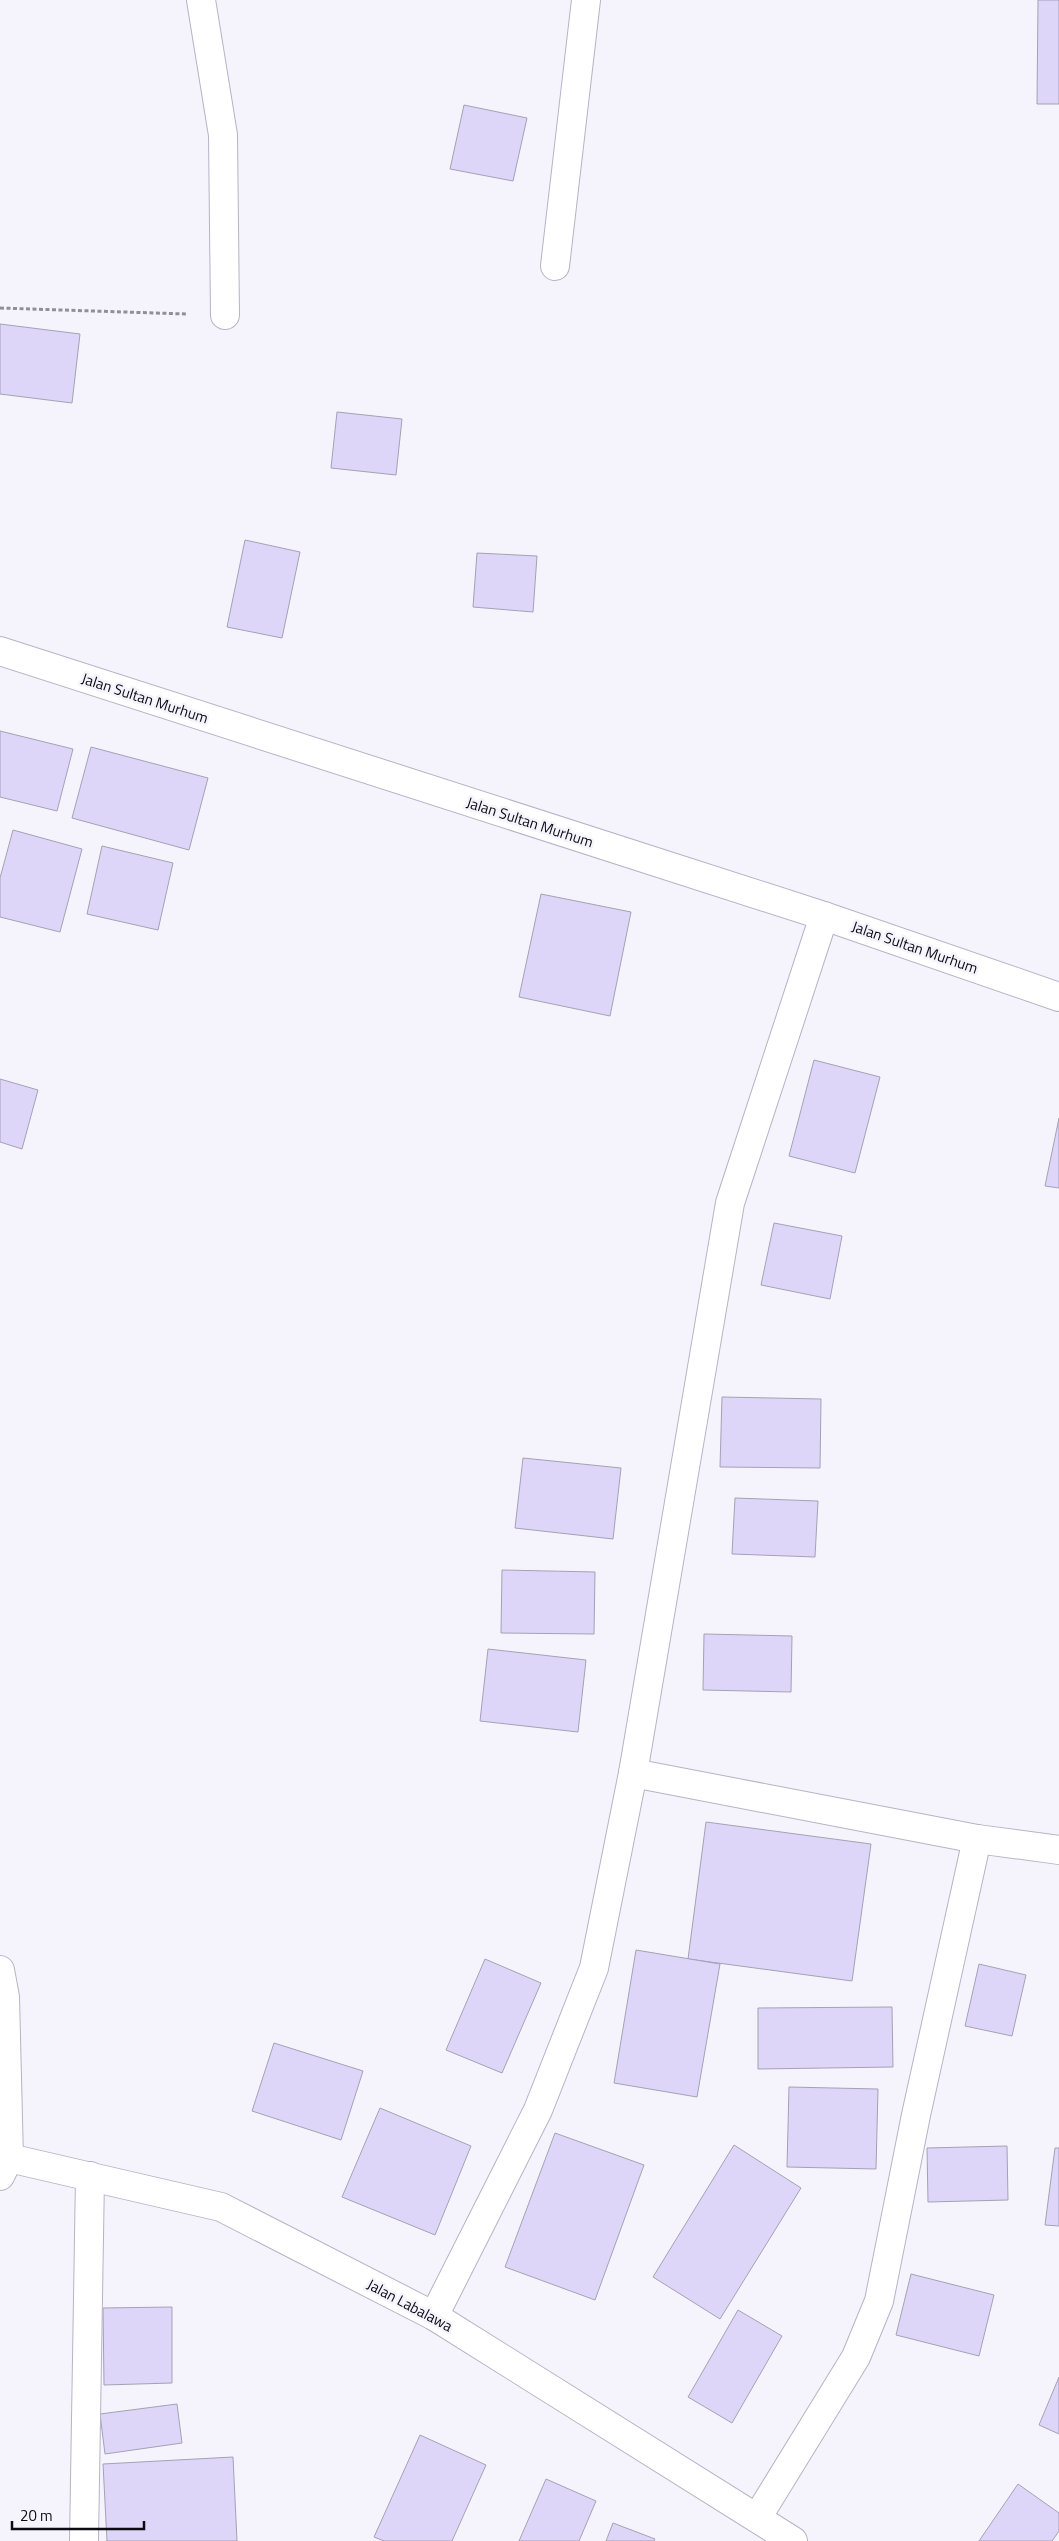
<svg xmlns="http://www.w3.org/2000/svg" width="1059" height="2541" viewBox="0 0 1059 2541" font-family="'Titillium Web',sans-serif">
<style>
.building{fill:#ddd6f9;stroke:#a5a1b4}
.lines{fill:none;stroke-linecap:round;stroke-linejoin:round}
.minor-casing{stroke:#b7b3c7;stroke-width:30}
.highway-casing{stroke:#b7b3c7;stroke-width:30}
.path{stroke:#908f96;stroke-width:3;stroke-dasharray:4 2.5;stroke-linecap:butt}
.minor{stroke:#fff;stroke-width:28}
.highway{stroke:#fff;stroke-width:28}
.labels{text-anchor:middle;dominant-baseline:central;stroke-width:5;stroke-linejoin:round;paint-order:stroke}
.street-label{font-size:15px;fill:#0d0b12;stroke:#f5f4fc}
</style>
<rect width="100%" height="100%" fill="#f5f4fc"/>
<g class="building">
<polygon points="1038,0 1059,0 1059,104 1037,104"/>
<polygon points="464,105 527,118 513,181 450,169"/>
<polygon points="0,324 80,334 72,403 0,394"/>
<polygon points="337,412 402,419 396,475 331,468"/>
<polygon points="245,540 300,552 282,638 227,627"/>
<polygon points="477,553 537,556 533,612 473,607"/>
<polygon points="0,731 73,749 57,811 0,797"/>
<polygon points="91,747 208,778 189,850 72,818"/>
<polygon points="13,830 82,849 60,932 0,917 0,878"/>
<polygon points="102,846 173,863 158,930 87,914"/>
<polygon points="541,894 631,912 610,1016 519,997"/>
<polygon points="814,1060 880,1077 855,1173 789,1156"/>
<polygon points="0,1079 38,1090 22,1149 0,1142"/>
<polygon points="1059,1118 1059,1188 1045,1186"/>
<polygon points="774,1223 842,1236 830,1299 761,1285"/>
<polygon points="722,1397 821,1399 820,1468 720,1467"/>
<polygon points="523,1458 621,1468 613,1539 515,1528"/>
<polygon points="735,1498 818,1501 815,1557 732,1554"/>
<polygon points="502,1570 595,1572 594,1634 501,1633"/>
<polygon points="704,1634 792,1636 791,1692 703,1690"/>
<polygon points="488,1649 586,1660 578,1732 480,1721"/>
<polygon points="706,1822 871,1844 852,1981 688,1959"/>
<polygon points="636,1950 720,1964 697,2097 614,2083"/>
<polygon points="485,1959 541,1983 502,2073 446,2050"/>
<polygon points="979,1964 1026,1975 1012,2036 965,2026"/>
<polygon points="892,2007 893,2067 758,2069 758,2008"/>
<polygon points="274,2043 363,2071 341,2140 252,2111"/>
<polygon points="789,2087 878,2089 876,2169 787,2167"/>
<polygon points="380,2108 471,2146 435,2235 342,2197"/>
<polygon points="555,2133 644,2165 595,2300 505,2267"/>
<polygon points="734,2145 801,2188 720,2319 653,2277"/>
<polygon points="1007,2146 1008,2200 928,2202 927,2148"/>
<polygon points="1055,2148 1059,2148 1059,2226 1045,2225"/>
<polygon points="911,2274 994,2295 979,2356 896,2335"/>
<polygon points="172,2307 172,2383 104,2385 103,2308"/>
<polygon points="738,2310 782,2336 732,2423 688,2397"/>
<polygon points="1059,2377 1059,2434 1039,2425"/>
<polygon points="177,2404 182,2443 105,2454 100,2414"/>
<polygon points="420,2435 486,2465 452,2541 384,2541 374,2537"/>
<polygon points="233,2457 237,2541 107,2541 103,2464"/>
<polygon points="546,2479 596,2501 579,2541 519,2541"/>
<polygon points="1018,2484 1059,2513 1059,2531 1052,2541 979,2541"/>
<polygon points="613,2523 655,2539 654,2541 606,2541"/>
</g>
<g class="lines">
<defs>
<g id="minor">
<polyline points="201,0 223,135 225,315"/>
<polyline points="555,266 586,0"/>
<polyline points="633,1773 977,1839 1059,1850"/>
<polyline points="0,1970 5,1997 9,2158 0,2176"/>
<polyline points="9,2158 221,2207 434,2316 793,2541"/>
<polyline points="434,2316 538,2110 594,1968 633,1773 730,1203 824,916"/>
<polyline points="757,2518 856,2357 879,2301 916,2115 977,1839"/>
<polyline points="84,2541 90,2176"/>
</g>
<polyline id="highway" points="0,651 824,916 1059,997"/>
</defs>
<use href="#minor" class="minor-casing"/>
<use href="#highway" class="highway-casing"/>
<polyline class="path" points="0,308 187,314"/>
<use href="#minor" class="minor"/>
<use href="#highway" class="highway"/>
</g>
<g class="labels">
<g class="street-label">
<text transform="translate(145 698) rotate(18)">Jalan Sultan Murhum</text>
<text transform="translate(530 822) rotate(18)">Jalan Sultan Murhum</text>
<text transform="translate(915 947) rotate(19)">Jalan Sultan Murhum</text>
<text transform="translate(410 2305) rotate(28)">Jalan Labalawa</text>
</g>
</g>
<path d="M12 2521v8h132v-8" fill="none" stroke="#0d0b12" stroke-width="2.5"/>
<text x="20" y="2521" font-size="15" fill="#0d0b12" stroke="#f5f4fc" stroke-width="4" paint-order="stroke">20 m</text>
</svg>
